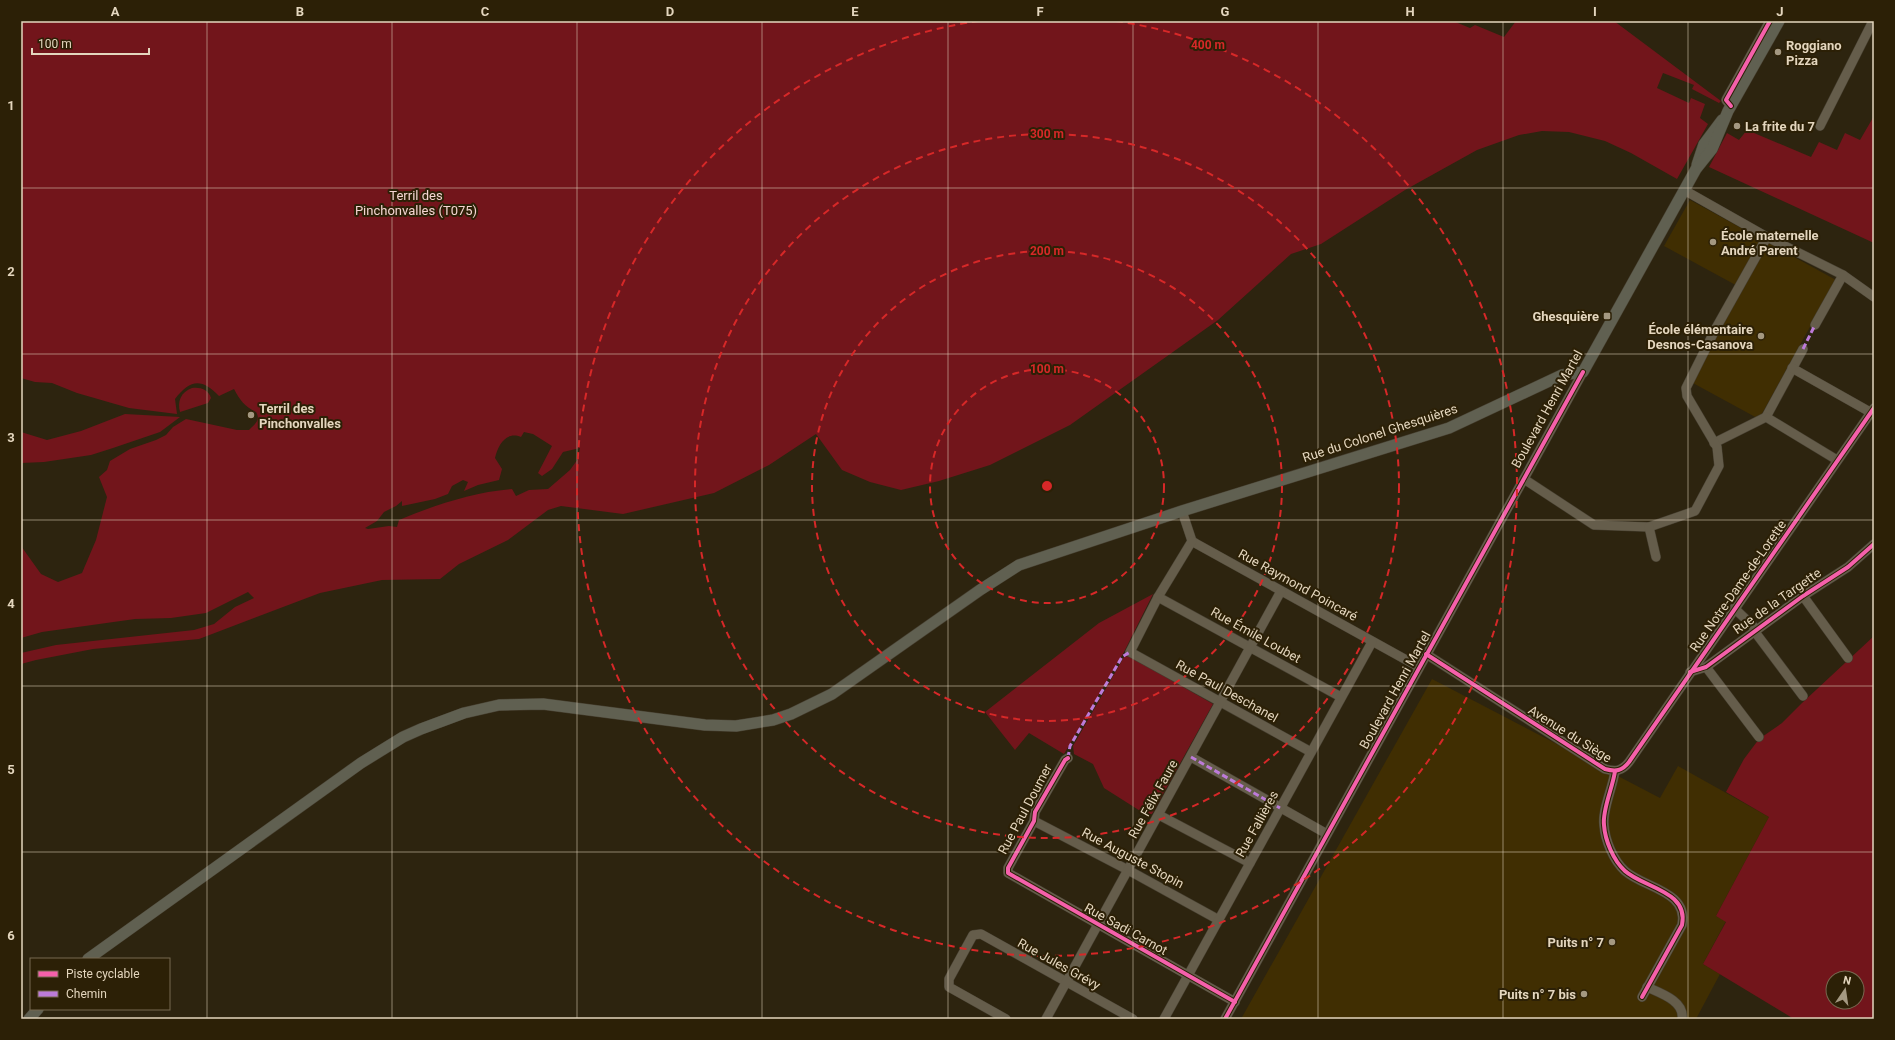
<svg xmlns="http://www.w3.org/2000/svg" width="1895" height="1040" viewBox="0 0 1895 1040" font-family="Roboto,sans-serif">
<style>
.built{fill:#402e02}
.green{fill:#72151b;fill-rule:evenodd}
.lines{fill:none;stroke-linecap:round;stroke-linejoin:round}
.minor-casing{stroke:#463f30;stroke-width:10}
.major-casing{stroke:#463f30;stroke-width:12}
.minor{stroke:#655d4b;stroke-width:9}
.major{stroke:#606051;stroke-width:11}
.quiet{stroke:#bd7bd9;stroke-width:3;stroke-dasharray:6 3;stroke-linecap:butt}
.cycleway-casing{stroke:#2c2006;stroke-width:6}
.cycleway{stroke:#f560ab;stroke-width:4}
.grid{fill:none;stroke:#e4d6be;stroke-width:1;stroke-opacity:0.55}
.ring{fill:none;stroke:#d62828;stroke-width:2;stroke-dasharray:7 5}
.poi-dot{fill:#a49881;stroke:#2c2006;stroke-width:1.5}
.labels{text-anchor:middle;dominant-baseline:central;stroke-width:4;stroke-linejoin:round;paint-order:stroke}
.poi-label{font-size:13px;font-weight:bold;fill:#e4d6be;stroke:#2c2006;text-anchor:start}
.park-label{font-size:13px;fill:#f5d5d2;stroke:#2c2006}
.street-label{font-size:13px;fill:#e4d6be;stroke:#2c2006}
.centre{fill:#d62828;stroke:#2c2006;stroke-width:2}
.ring-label{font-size:12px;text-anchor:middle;font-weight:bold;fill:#d62828;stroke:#2c2006;stroke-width:4;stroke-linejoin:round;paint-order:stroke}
.neatline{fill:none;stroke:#e4d6be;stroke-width:1.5}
.grid-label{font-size:13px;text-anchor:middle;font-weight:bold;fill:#e4d6be}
</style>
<rect width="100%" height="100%" fill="#2d240f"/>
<g class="built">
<polygon points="1690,200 1836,280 1759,419 1691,382 1743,289 1664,246"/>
<polygon points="1432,679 1660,798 1678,766 1769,817 1716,916 1726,921 1703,964 1720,974 1696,1019 1241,1019"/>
</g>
<g class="green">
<path d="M21,21H1453L1470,28L1475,25L1504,37L1516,21H1614L1721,101L1719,103L1692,89L1694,85L1663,73L1657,88L1689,103L1691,98L1705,104L1700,118L1708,124L1677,179L1631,153L1605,141L1569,132L1542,131L1519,135L1477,150L1405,190L1321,244L1291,254L1218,320L1070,425L990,465L939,481L901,490L870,482L842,470L816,434L769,465L714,493L623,514L561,506L548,510L508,540L459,564L440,579L382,580L320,593L199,639L93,649L36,660L21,664V653L56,645L194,630L214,624L235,607L254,598L248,592L206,613L171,618L135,619L42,632L21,638V546L41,574L58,582L82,573L96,540L107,497L99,477L107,470L110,461L130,449L156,440L166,435L173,427L186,419L237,430H249C255,424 261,420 256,412C244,406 240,400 234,389L219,396C202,378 190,379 175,399L177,414L129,408L77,393L52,383L35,382L21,378ZM524,432L533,434L552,446L538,473L542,476L552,469L563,452L580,448L578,459L570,470L548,489L529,490L516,496L512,489C473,492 435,505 399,520L397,527L389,526L368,529L365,528L377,521L384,512L396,506L402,501V506L435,499L448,494L452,486L463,480L468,482L464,491L478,485L499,480L502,469L495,458C498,445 506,431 521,437Z"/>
<polygon points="1874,116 1874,243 1709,167 1727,133 1739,140 1747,130 1811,157 1819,142 1837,150 1845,133 1860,140"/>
<path d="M192,388C200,387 208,389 211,398L208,403L180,412C177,401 181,392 192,388Z"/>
<polygon points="125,414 180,417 160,432 113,448 91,455 44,462 21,463 21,432 47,440 81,431"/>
<polygon points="1153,594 1124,652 1064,754 1029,733 1015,750 985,712 1099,623"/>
<path d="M1874,636V1019H1794L1703,964L1726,922L1716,916L1769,817L1726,792L1744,759L1759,739L1782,723L1802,703ZM1833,978H1857V1002H1833Z"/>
<polygon points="1129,656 1213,704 1152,814 1145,814 1104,788 1093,764 1074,754 1073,746 1124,657"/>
</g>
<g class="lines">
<defs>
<g id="minor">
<polyline points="1731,106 1726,100 1770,21"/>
<polyline points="1820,126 1873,21"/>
<polyline points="1684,190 1767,237 1843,275 1874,297"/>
<polyline points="1815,325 1843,275"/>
<polyline points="1803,349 1766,417 1837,460"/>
<polyline points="1792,368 1870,412"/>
<polyline points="1714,443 1766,417"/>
<polyline points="1524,479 1594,525 1649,527 1695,511 1719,466 1717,447 1687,396 1686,388 1716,328 1767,237"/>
<polyline points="1182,511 1192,541 1195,543 1419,667"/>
<polyline points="1649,527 1656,557"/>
<polyline points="1192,541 1158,597 1130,652 1311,752"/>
<polyline points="1803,596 1848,658"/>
<polyline points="1158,597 1341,697"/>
<polyline points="1734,608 1753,626 1755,632 1803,696"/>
<path d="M1426,654L1605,769C1616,772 1622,771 1629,762L1874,408"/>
<polyline points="1706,667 1759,737"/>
<polyline points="1690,672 1706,667 1803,596 1848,567 1874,544"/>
<polyline points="1191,757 1327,834"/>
<polyline points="1068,758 1065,760 1035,812 1034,821 1008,868 1008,873 1235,1002"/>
<path d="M1615,771C1613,787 1602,810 1604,825C1605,840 1613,860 1625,871C1644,888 1689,891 1682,925L1642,997"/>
<polyline points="1159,815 1250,863"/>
<polyline points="1034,821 1128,870 1219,920"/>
<path d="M1647,987C1660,993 1685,1001 1682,1019"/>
<polyline points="1006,1019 949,987 949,979 973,935 981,934 1133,1019"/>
<polyline points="1046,1019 1281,591"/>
<polyline points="1164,1019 1372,642"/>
<polyline points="1225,1019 1583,372"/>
</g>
<g id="major">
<polyline points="1697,165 1704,144 1722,120"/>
<polyline points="88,959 361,763 403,737 421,729 464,713 499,705 543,704 705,725 736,726 773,720 791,714 832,694 980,590 1019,565 1182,511 1449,428 1562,375 1583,372 1696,169 1712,149 1728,111 1779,21"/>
<polyline points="29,1019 38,1009"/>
</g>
</defs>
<use href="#minor" class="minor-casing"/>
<use href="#major" class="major-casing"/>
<use href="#minor" class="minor"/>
<use href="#major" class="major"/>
<g class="quiet">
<polyline points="1803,349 1815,325"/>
<polyline points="1191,757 1280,808"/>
<polyline points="1068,758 1070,746 1122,657 1130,652"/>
</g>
<defs>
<g id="cycleway">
<polyline points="1731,106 1726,100 1770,21"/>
<path d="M1426,654L1605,769C1616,772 1622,771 1629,762L1874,408"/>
<polyline points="1690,672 1706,667 1803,596 1848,567 1874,544"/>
<polyline points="1068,758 1065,760 1035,812 1034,821 1008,868 1008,873 1235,1002"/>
<path d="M1615,771C1613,787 1602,810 1604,825C1605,840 1613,860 1625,871C1644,888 1689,891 1682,925L1642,997"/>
<polyline points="1225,1019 1583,372"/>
</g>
</defs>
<use href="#cycleway" class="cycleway-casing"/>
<use href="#cycleway" class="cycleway"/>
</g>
<path class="grid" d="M207,21V1019M392,21V1019M577,21V1019M762,21V1019M948,21V1019M1133,21V1019M1318,21V1019M1503,21V1019M1688,21V1019M21,188H1874M21,354H1874M21,520H1874M21,686H1874M21,852H1874"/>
<g class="ring">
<circle cx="1047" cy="486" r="117"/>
<circle cx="1047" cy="486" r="235"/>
<circle cx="1047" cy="486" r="352"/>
<path d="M1116 21A470 470 0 1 1 978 21"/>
</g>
<g class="poi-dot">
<circle cx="1778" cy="52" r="4"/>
<circle cx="1737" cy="126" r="4"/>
<circle cx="1713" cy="242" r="4"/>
<rect x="1603" y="312" width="8" height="8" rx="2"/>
<circle cx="1761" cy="336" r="4"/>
<circle cx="251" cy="415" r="4"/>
<circle cx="1612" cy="942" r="4"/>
<circle cx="1584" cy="994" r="4"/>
</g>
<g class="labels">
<g class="poi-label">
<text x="1786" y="45">Roggiano<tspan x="1786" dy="15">Pizza</tspan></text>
<text x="1745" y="126">La frite du 7</text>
<text x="1721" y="235">École maternelle<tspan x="1721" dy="15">André Parent</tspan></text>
<text x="1599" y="316" text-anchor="end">Ghesquière</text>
<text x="1753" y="329" text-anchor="end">École élémentaire<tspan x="1753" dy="15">Desnos-Casanova</tspan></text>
<text x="259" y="408">Terril des<tspan x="259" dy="15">Pinchonvalles</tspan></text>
<text x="1604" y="942" text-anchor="end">Puits n° 7</text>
<text x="1576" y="994" text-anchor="end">Puits n° 7 bis</text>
</g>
<g class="park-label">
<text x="416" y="195">Terril des<tspan x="416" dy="15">Pinchonvalles (T075)</tspan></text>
</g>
<g class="street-label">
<text transform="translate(1547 409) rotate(-61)">Boulevard Henri Martel</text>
<text transform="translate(1380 433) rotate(-18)">Rue du Colonel Ghesquières</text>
<text transform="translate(1298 585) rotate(29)">Rue Raymond Poincaré</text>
<text transform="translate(1738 586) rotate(-55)">Rue Notre-Dame-de-Lorette</text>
<text transform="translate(1777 601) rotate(-35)">Rue de la Targette</text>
<text transform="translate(1256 635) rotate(29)">Rue Émile Loubet</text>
<text transform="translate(1395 690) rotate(-61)">Boulevard Henri Martel</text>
<text transform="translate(1227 691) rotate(29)">Rue Paul Deschanel</text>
<text transform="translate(1570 734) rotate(32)">Avenue du Siège</text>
<text transform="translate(1153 799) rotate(-61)">Rue Félix Faure</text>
<text transform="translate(1025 809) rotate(-62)">Rue Paul Doumer</text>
<text transform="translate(1257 824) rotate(-61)">Rue Fallières</text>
<text transform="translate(1133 858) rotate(28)">Rue Auguste Stopin</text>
<text transform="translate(1126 929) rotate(29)">Rue Sadi Carnot</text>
<text transform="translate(1059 964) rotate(29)">Rue Jules Grévy</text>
</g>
</g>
<circle cx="1047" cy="486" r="6" class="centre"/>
<g class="ring-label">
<text x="1208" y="49">400 m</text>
<text x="1047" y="138">300 m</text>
<text x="1047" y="255">200 m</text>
<text x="1047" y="373">100 m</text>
</g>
<rect width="1895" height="1040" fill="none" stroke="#2c2006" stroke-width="44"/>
<rect x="30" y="958" width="140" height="52" fill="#2c2006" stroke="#766950"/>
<rect x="38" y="971" width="20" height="6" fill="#f560ab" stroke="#766950"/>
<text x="66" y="978" font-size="12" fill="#e4d6be">Piste cyclable</text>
<rect x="38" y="991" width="20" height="6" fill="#bd7bd9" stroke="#766950"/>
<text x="66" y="998" font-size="12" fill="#e4d6be">Chemin</text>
<g transform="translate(1845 990) rotate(13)"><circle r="19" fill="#2c2006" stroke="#766950"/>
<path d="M0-3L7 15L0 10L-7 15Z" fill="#a49881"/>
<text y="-6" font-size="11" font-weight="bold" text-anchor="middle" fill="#e4d6be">N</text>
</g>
<path d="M32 48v6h117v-6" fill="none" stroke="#e4d6be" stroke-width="2"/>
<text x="38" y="48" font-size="12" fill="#e4d6be" stroke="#2c2006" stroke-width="3" paint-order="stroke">100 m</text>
<rect x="22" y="22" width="1851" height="996" class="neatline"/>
<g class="grid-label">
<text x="115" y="16">A</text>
<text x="300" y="16">B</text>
<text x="485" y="16">C</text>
<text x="670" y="16">D</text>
<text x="855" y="16">E</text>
<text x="1040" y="16">F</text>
<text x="1225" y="16">G</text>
<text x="1410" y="16">H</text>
<text x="1595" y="16">I</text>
<text x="1780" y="16">J</text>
<text x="11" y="110">1</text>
<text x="11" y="276">2</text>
<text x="11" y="442">3</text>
<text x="11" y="608">4</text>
<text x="11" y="774">5</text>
<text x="11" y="940">6</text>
</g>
</svg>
